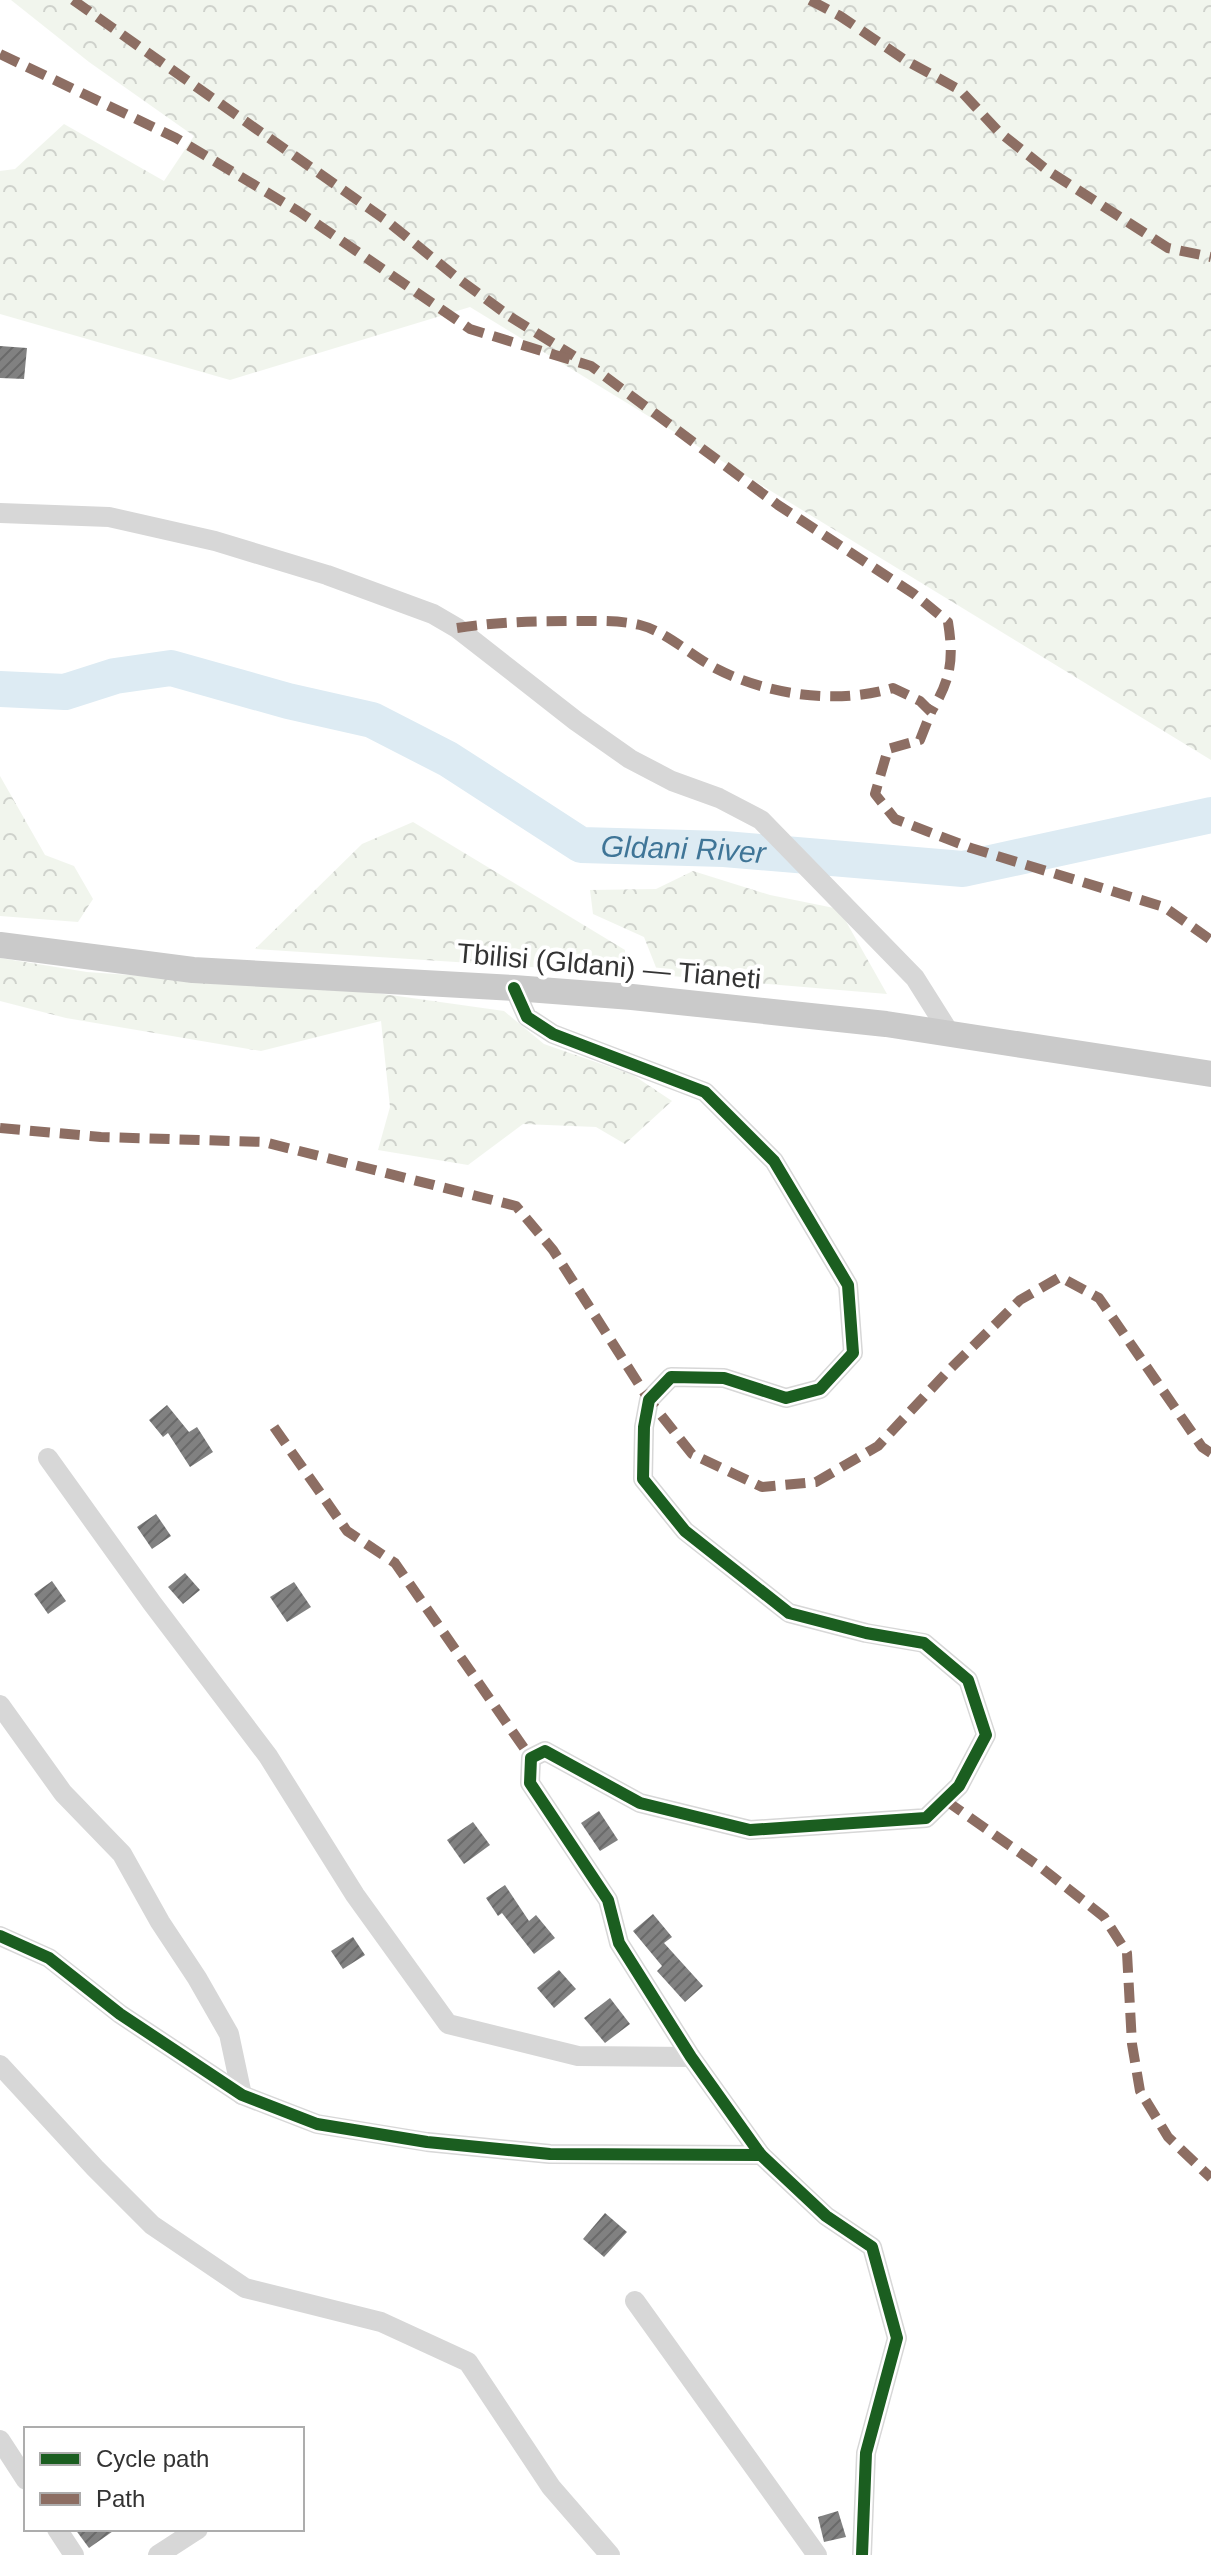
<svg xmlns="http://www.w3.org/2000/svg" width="1211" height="2555" viewBox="0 0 1211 2555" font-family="Helvetica,sans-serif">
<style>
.forest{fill:url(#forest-crowns)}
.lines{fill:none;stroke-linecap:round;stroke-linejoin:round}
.river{stroke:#ddebf3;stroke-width:36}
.building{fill:url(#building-hatch)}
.minor{stroke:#d7d7d7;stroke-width:20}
.major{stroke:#cacaca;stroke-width:26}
.quiet{stroke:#8d6e63;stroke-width:10;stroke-dasharray:20 10;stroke-linecap:butt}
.cycleway-casing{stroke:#fff;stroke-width:17}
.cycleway{stroke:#1b5e20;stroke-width:12}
.labels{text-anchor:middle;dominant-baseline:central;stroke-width:8;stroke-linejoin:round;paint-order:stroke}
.street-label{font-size:28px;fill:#333;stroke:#fff}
.water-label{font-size:30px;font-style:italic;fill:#3f7597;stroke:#fff}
</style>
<defs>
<pattern id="forest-crowns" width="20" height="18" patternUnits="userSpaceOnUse" patternTransform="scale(2)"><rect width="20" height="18" fill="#f1f5ed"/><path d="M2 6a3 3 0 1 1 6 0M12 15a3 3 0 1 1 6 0" fill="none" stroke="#cfd2cc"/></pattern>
<pattern id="building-hatch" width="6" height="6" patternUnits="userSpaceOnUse" patternTransform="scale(2)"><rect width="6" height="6" fill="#818181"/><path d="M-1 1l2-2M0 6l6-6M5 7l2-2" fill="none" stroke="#6a6a6a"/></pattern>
</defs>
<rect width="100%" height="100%" fill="#fff"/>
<g class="forest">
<polygon points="11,0 1211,0 1211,760 470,307 230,380 0,314 0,171 15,169 64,124 164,181 194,136 89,62"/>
<polygon points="0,776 45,855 74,866 93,899 78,922 0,916"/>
<polygon points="413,822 625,950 625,973 255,949 362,844"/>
<polygon points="693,871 770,895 839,909 887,994 659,975 644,937 593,914 590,890 656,889"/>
<polygon points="0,958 87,972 362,991 504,1011 544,1044 633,1075 672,1101 625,1144 596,1127 523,1124 468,1165 378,1150 390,1107 381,1021 261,1051 66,1018 0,1001"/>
</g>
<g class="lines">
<path class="river" id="s1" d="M0,689L65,692L115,676L171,668L288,701L372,720L448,759L581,845L724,849L963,869L1211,815"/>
</g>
<g class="building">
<polygon points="0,346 27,348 24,379 0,378"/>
<polygon points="167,1405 189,1432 197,1427 213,1452 190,1467 168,1433 163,1437 149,1420"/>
<polygon points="156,1514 171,1536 152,1549 137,1527"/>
<polygon points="185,1573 200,1590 183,1604 168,1587"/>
<polygon points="52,1581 66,1601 48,1614 34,1594"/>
<polygon points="294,1582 311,1607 287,1622 270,1597"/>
<polygon points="599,1811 618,1840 600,1851 581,1823"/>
<polygon points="473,1822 490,1845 464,1864 447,1840"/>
<polygon points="505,1885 529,1921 536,1915 555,1938 534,1954 502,1913 498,1916 486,1898"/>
<polygon points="653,1914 672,1937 664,1943 703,1986 685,2002 657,1971 662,1966 633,1931"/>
<polygon points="353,1937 365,1955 343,1969 331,1951"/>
<polygon points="559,1970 576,1989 554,2008 537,1988"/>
<polygon points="610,1998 630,2024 605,2043 584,2018"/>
<polygon points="605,2213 627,2232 604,2257 583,2239"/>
<polygon points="838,2511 846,2537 824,2542 818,2517"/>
<polygon points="75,2529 116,2529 89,2548"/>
</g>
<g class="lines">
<g class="minor">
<polyline points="0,513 109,517 215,541 327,575 433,614 457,628 576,721 630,759 672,781 719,798 761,820 915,978 949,1032"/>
<polyline points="514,988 527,1017 553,1034 705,1092 774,1161 848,1285 853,1353 820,1389 786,1398 724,1378 671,1377 649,1400 644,1427 643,1479 685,1531 789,1613 866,1633 924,1643 968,1680 986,1735 959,1786 926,1818 750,1830 640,1803 545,1751 531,1758 530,1783 608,1900 619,1943 691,2057 761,2155"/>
<polyline points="48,1458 152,1603 268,1756 355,1895 448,2024 578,2056 691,2057"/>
<polyline points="0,1705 63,1793 122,1854 160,1922 197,1978 229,2034 242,2095"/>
<polyline points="0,1936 49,1958 120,2014 242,2095 317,2124 427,2142 550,2154 761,2155 826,2216 872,2247 897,2338 866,2453 862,2555"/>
<polyline points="0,2065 95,2168 152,2225 245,2288 381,2322 468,2362 551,2487 610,2555"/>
<polyline points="635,2301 817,2555"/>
<polyline points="0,2440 26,2480"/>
<polyline points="57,2529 74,2555"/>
<polyline points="158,2555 198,2529"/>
</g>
<polyline class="major" points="0,945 193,970 514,988 632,997 886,1024 1211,1074"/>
<g class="quiet">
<polyline points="73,0 387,221 456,277 509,316 574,356"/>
<polyline points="810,0 840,16 905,60 960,90 998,131 1047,170 1168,248 1211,257"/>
<path d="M0,54L176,138L298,211L470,329L591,366L778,505L914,594L948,622C954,660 951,679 931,712"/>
<path d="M457,628C497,622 532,621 573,621C595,621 619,620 640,625C665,631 692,656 715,668C767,695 837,705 893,688L920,701L931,712L920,740L888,749L875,794L895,819L971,848L1164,907L1211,940"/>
<polyline points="0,1128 101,1137 264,1142 516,1206 553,1250 649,1400 692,1454 762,1487 816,1482 878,1446 948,1371 1020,1300 1060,1277 1099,1298 1202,1447 1211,1453"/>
<polyline points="274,1427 347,1531 395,1563 531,1758"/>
<polyline points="945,1800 1043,1869 1104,1917 1127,1953 1132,2044 1140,2091 1168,2137 1211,2178"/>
</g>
<defs>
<g id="cycleway">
<polyline points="514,988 527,1017 553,1034 705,1092 774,1161 848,1285 853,1353 820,1389 786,1398 724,1378 671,1377 649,1400 644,1427 643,1479 685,1531 789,1613 866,1633 924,1643 968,1680 986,1735 959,1786 926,1818 750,1830 640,1803 545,1751 531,1758 530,1783 608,1900 619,1943 691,2057 761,2155"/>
<polyline points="0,1936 49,1958 120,2014 242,2095 317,2124 427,2142 550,2154 761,2155 826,2216 872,2247 897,2338 866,2453 862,2555"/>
</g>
</defs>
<use href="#cycleway" class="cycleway-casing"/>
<use href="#cycleway" class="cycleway"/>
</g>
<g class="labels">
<g class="street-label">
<text transform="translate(609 966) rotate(5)">Tbilisi (Gldani) — Tianeti</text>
</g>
<g class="water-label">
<text stroke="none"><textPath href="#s1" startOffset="728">Gldani River</textPath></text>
</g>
</g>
<rect x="24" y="2427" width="280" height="104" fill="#ffffff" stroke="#adadad" stroke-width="2"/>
<rect x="40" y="2453" width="40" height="12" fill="#1b5e20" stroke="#adadad" stroke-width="2"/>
<text x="96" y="2467" font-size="24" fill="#333333">Cycle path</text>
<rect x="40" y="2493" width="40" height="12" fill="#8d6e63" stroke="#adadad" stroke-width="2"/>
<text x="96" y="2507" font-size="24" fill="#333333">Path</text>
</svg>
